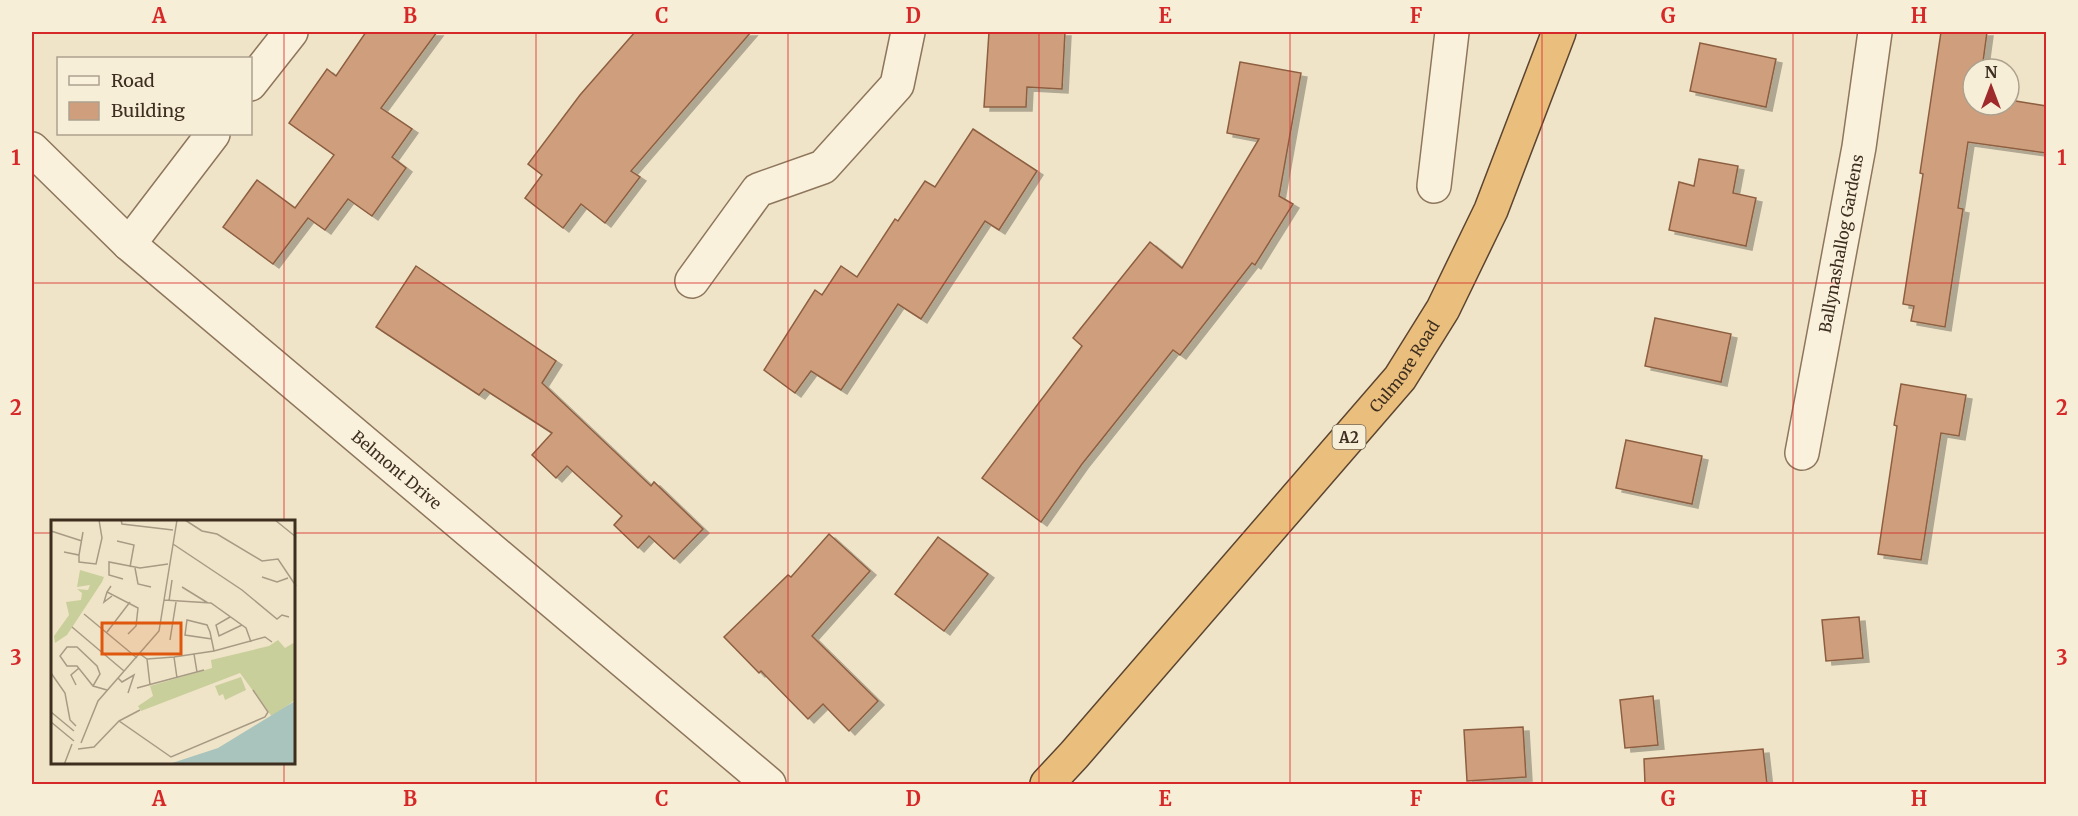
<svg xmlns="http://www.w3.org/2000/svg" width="2078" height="816" viewBox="0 0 2078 816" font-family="Merriweather,serif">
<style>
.building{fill:#cf9f7d;stroke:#8d5f41;stroke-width:1.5;filter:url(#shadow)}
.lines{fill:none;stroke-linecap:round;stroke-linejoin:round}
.minor-casing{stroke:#8d765c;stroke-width:36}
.trunk-casing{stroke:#5b4430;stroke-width:36}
.minor{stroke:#faf1dc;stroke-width:33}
.trunk{stroke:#eabe7c;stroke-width:33}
.grid{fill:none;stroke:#d62828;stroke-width:1.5;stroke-opacity:0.55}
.labels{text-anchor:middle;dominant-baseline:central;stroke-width:4.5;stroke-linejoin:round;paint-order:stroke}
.shield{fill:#f7eed8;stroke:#756857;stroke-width:1.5}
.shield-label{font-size:15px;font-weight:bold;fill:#3d2e20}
.street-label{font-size:16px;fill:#3d2e20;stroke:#f7eed8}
.inset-road{fill:none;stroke:#a89b85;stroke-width:1.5}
.view{fill:#df570d;fill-opacity:0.15;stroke:#df570d;stroke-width:3}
.inset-edge{fill:none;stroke:#3d2e20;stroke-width:3}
.neatline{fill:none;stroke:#d62828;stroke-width:2}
.grid-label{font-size:20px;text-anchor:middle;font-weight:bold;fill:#d62828}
</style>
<defs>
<filter id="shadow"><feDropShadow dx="6" dy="4" stdDeviation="0" flood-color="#0004"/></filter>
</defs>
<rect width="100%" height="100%" fill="#f0e4c8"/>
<g class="building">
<polygon points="366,32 437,32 381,108 412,129 392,157 406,168 372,216 348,199 325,230 308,218 273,264 223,227 257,180 295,208 334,155 289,123 327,69 336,76"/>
<polygon points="635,32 751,32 631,171 640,177 605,223 581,204 563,228 525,198 542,175 528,164 580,95"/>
<polygon points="989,32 1065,32 1062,89 1027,87 1026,107 984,107"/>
<polygon points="1941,32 1987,32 1982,69 1973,69 1973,105 2009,105 2009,100 2046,106 2046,153 1968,142 1958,208 1963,209 1945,327 1911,321 1914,306 1903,304 1923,174 1920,173"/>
<polygon points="1700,43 1776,59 1766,107 1690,91"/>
<polygon points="1240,62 1301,73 1279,196 1293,204 1255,265 1252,263 1180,355 1173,350 1082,464 1041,522 982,478 1082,346 1073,338 1150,242 1182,268 1259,139 1227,133"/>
<polygon points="973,129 1037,171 999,230 985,221 921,319 898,304 841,390 811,371 795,393 764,370 815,290 822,295 841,266 857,277 895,219 898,221 925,181 935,187"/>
<polygon points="1699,159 1738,166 1733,193 1756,198 1746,246 1669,230 1679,182 1694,186"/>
<polygon points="416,266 556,361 542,383 651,486 654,482 703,529 674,559 649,536 638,548 614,525 622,516 567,466 556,478 532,455 552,433 484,389 479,395 376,327"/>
<polygon points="1655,318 1731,334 1721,382 1645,366"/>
<polygon points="1901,384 1966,395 1959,436 1941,433 1921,560 1878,554 1897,426 1894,425"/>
<polygon points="1626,440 1702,456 1692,504 1616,488"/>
<polygon points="829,534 870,571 812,636 878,701 849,731 823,704 808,719 761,671 759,673 724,637 788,575 791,577"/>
<polygon points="938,537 988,574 944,631 895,594"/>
<polygon points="1859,617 1863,658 1826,661 1822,620"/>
<polygon points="1653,696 1658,745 1625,748 1620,700"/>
<polygon points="1523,727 1526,777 1467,781 1464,730"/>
<polygon points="1763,749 1767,784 1645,784 1644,759"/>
</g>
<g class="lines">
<defs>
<g id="minor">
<polyline points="250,84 291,32"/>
<path id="s1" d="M32,149L129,244L769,784"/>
<polyline points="1434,186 1452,32"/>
<polyline points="129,244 213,134"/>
<polyline points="692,281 758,190 823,167 897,85 908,32"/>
<path id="s2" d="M1802,453L1859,147L1875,32"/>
</g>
<g id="trunk">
<path id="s3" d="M1047,784L1074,755L1400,378L1443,309L1491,210L1559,32"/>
</g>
</defs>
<use href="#minor" class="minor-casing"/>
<use href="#trunk" class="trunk-casing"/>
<use href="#minor" class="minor"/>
<use href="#trunk" class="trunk"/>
</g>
<path class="grid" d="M284,32V522M536,32V784M788,32V784M1039,32V784M1290,32V784M1542,32V784M1793,32V784M32,283H2046M32,533H52M294,533H2046M284,764V784"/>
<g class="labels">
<rect class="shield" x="1332.5" y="425" width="33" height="24" rx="4.5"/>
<g class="shield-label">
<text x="1349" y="437">A2</text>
</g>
<g class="street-label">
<text stroke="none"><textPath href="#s2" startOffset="213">Ballynashallog Gardens</textPath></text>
<text stroke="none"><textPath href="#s3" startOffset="550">Culmore Road</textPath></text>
<text stroke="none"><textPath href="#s1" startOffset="486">Belmont Drive</textPath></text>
</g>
</g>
<g transform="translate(51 520)">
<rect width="244" height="244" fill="#f0e4c8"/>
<path d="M29,50L53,57L51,62L16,115L4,123L3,116L18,95L15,82L30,80L31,73L26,69L37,70L39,65L26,67ZM227,120L234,128L244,122V180L221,197L189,153L90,191L87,186L102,176L99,166L161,148L160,140L218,126ZM190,157L195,170L174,180L172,174L168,176L164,166Z" fill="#c9cf9b"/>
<path d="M244,181V244H118L167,228Z" fill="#a9c4bc"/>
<path class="inset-road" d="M70,0L71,4L122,10M134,0L151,11L166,14L211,41L227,39L245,66M224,0L245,17M0,11L31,21M66,21L83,25L79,47M122,24L191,70L226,99L231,95L238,97M13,32L28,35L32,12M28,35V42L45,44L51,18L48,0M84,48L87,64L100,67M211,57L226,62L237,58M72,59L58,55V42L89,48L117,44M60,66L56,72L87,88L85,106L77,114M131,67L157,83M56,72L53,82L61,76M113,80L160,83L195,108L200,122M118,81L121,60M33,94L86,138M179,97L165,105L168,116L191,105M21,107L73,151M56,112L79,82M161,119L134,115L136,100L156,105L159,112L163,131M119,120L125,82M89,134L96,139L123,137L163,131L214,117L221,122M143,134L146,152M123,137L126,158M96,139L99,165M0,153L14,173L19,200L25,206M67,158L71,162L83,155L77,173M25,165L20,155L28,148M42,166L49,154L46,146L26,127H16L9,136L16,146H26L42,166L56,170M86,168L153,150M0,192L23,211M68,201L89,190M0,202L23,221M30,223L47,181L108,111L126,0M27,229L43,227L68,201L120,237L214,197L217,192L202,170M13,245L21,224"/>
<path class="view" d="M51,103H130V134H51Z"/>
<rect width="244" height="244" class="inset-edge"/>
</g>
<rect width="2078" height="816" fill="none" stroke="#f7eed8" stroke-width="66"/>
<rect x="57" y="57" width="195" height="78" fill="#f7eed8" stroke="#ada18e" stroke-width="1.5"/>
<rect x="69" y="76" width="30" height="9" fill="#faf1dc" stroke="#ada18e" stroke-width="1.5"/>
<text x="111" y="87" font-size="18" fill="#3d2e20">Road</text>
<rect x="69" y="102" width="30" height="18" fill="#cf9f7d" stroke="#ada18e" stroke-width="1.5"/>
<text x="111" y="117" font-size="18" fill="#3d2e20">Building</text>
<g transform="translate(1991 87)"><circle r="28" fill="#f7eed8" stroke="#ada18e" stroke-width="1.5"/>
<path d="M0-4.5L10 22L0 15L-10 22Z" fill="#9e2a2b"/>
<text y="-9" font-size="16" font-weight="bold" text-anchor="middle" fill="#3d2e20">N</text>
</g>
<rect x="33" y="33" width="2012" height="750" class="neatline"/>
<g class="grid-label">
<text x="159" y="23">A</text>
<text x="410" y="23">B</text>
<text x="662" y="23">C</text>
<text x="913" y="23">D</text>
<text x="1165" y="23">E</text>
<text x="1416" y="23">F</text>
<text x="1668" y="23">G</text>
<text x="1919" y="23">H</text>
<text x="16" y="165">1</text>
<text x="2062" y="165">1</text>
<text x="16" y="415">2</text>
<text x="2062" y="415">2</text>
<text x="16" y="665">3</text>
<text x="2062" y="665">3</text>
<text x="159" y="806">A</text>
<text x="410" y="806">B</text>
<text x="662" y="806">C</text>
<text x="913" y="806">D</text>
<text x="1165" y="806">E</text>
<text x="1416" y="806">F</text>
<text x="1668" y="806">G</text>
<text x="1919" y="806">H</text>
</g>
</svg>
